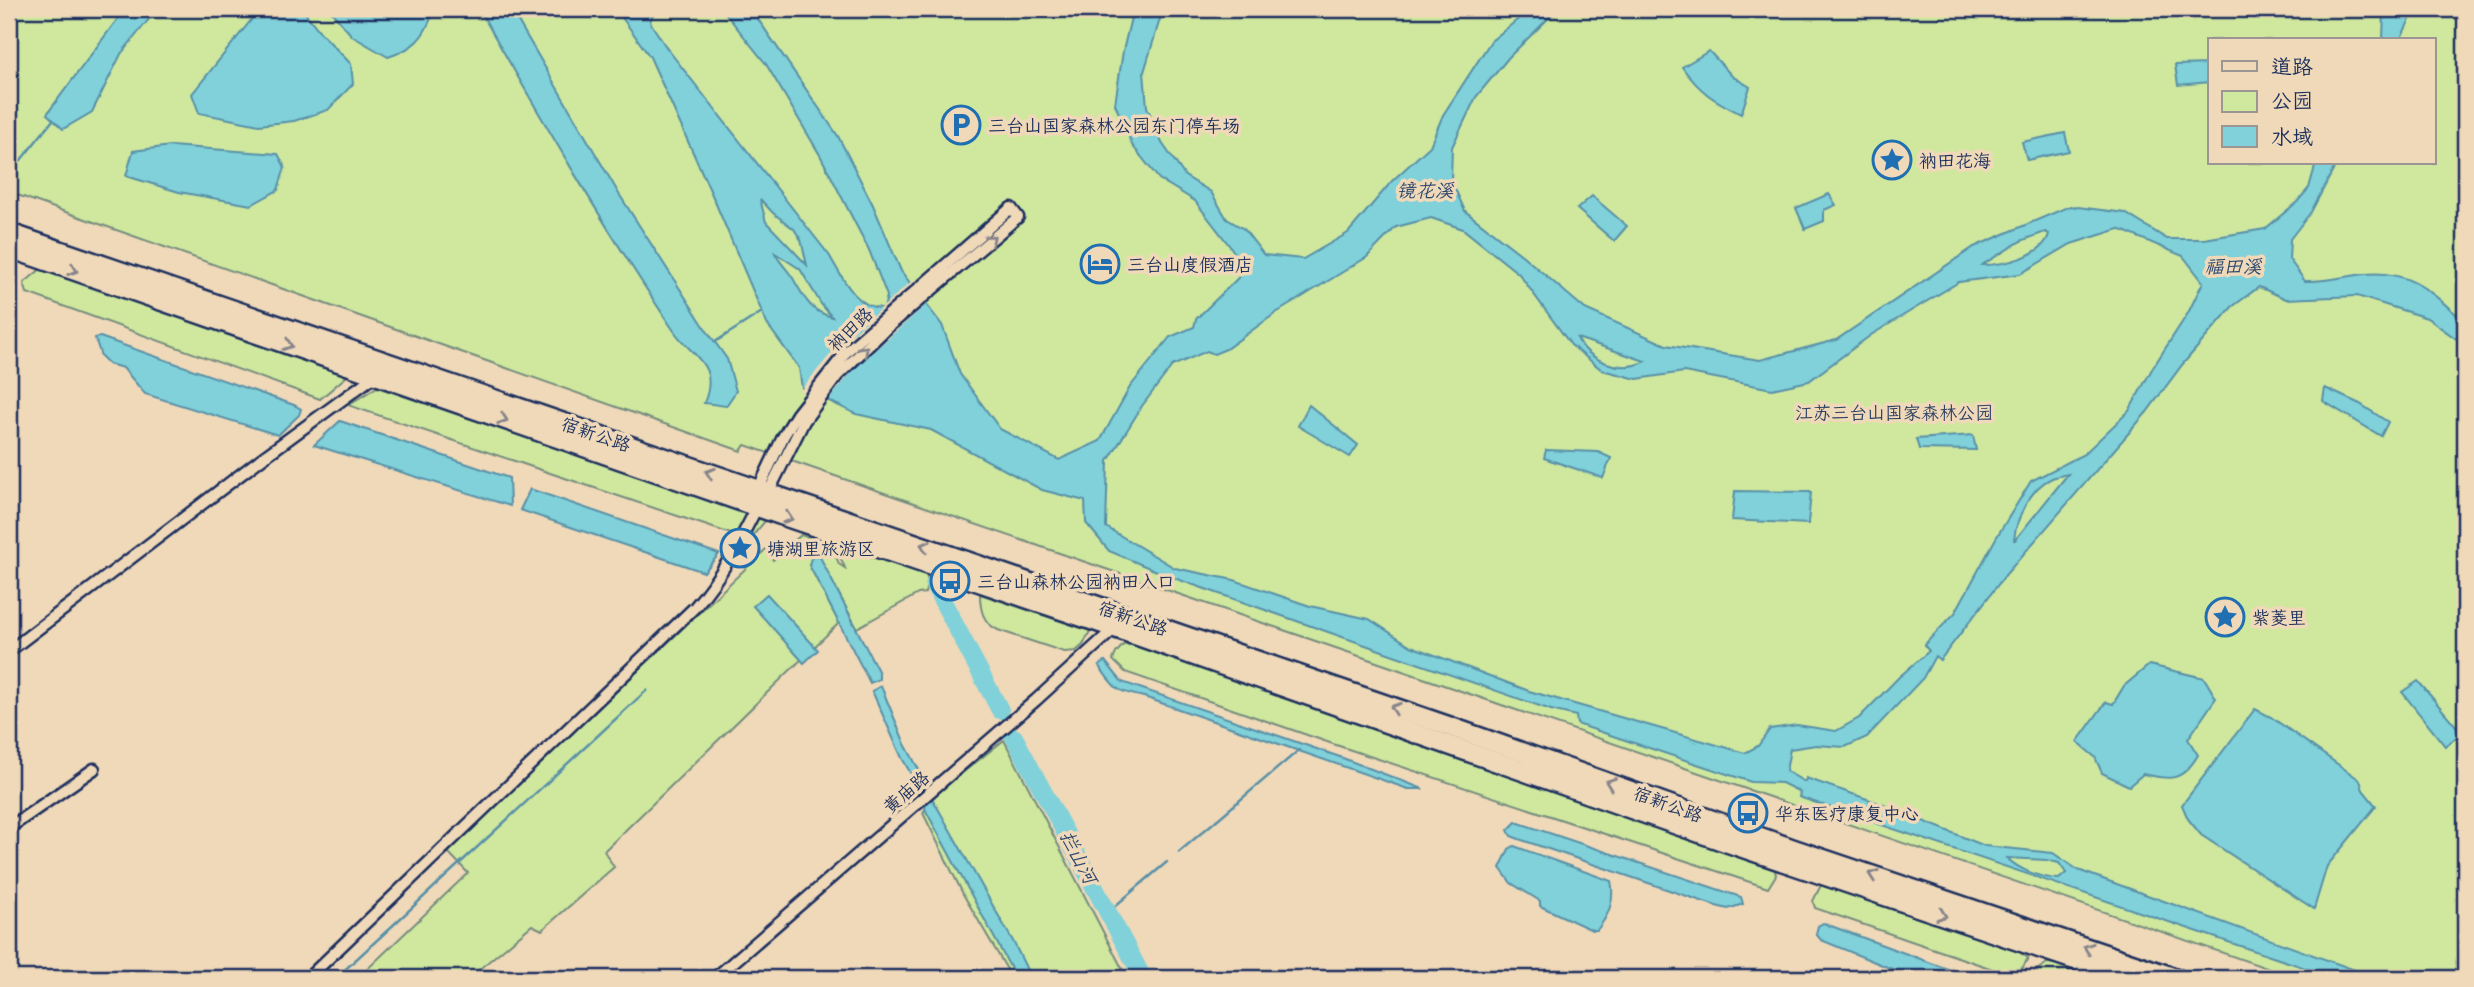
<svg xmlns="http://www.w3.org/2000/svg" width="2474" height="987" viewBox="0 0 2474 987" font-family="Delius,'LXGW WenKai TC',sans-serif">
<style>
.green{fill:#cfe89e;stroke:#758c7e;stroke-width:2;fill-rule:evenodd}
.water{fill:#80d1d9;stroke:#5890a8;stroke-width:2;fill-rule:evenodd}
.pier{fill:#f0d9b8}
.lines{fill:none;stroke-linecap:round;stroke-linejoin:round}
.stream{stroke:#5890a8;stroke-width:2.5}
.river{stroke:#80d1d9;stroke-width:18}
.street-casing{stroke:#1b2f5e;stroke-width:15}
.highway-casing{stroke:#1b2f5e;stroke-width:23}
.street{stroke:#f0d9b8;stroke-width:10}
.highway{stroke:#f0d9b8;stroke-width:18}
.oneway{stroke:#86848b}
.labels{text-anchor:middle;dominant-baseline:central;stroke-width:7;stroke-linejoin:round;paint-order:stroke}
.poi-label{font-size:18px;fill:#1b2f5e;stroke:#f0d9b8;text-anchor:start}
.street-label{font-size:18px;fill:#1b2f5e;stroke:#f0d9b8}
.park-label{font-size:18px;fill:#2d4264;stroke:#f0d9b8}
.water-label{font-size:19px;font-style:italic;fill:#2a4770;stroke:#f0d9b8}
</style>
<rect width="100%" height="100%" fill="#f0d9b8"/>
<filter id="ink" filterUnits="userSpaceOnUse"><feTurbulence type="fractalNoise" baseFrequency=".0143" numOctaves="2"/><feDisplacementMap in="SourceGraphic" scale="14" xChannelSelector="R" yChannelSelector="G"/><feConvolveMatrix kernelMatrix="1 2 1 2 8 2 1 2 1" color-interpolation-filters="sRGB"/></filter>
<g filter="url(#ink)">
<g class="green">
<path d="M9,9H2465V978H2296L745,445L741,451L9,192ZM2210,40H2434V163H2210Z"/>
<polygon points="42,268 348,375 320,399 27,293 24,283"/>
<polygon points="377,387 766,520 749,540 348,405"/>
<polygon points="801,535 832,546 839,564 845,568 839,554 839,544 925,573 928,581 925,593 918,594 857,628 818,555 809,565 839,623 604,851 614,867 542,930 532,925 469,978 358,978 468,873 448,852 766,549 773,560"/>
<path d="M980,594L1090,631L1083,645L1076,651L1064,652L998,630C983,623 980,610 980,594Z"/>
<polygon points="1123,645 1134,645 1763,860 1774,866 1776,875 1768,888 1333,744 1125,672 1113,660 1116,653"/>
<polygon points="1004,740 1127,978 1012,978 963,894 923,813 932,797"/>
<polygon points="1821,885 2019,952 2028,958 2023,967 2013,976 1815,908 1813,901"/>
<polygon points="2047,963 2056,964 2098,978 2038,978 2037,970"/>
</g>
<g class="water">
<polygon points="125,9 157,9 121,54 92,112 63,129 47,114"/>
<polygon points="260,9 302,9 321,33 351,64 353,84 328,110 294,121 259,125 199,113 192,94"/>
<path d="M329,9H431L433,12C425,38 413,49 388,57L352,36Z"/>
<path d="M479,9H511L619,194L707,331L727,359L736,391L726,406L704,403C720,364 692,357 674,331C604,227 541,118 479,9Z"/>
<path d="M616,9H655L650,22L666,47L829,255C841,275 856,310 884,308L887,296L869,250L820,155L766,64L722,9H751L838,136L873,205L901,271L942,325L960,374L1000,429L1059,460L1100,441L1130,387L1170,337L1194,327L1196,319L1244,272L1232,249L1195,201L1159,179L1132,145L1115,104L1123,51L1133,9H1163L1144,72L1147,107L1162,143L1185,176L1211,192L1227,219L1244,229L1264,255L1303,259L1348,233L1392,181L1430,146L1443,115L1491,41L1531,9H1558L1509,57L1476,97L1452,147L1451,180L1465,211L1523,256L1585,309L1666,345L1760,360L1836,340L1974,247L2070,206L2125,213L2167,239H2204L2265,229L2297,202L2309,188L2316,163H2337L2311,212L2290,239L2289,259L2305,281C2327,282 2344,276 2365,274C2412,270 2432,293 2465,322V345L2427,318L2357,296L2286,299L2259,287L2232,307L2182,365L2147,412L2007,573L1940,660L1935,656L1923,678L1867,737L1845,747L1816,745L1790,749L1786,771L1805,782L1806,778L1876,802L1985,846L2053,853L2078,870L2377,978H2335L1799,797L1800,792L1782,783L1751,782L1577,724L1576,716L1551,710L1171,577L1109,551L1086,523L1085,501L1042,490L931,430L856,414L802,388L799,368L767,324L713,197L650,57ZM760,199L773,213L794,229L801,240L807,265L766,222ZM1431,218L1463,229L1519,274L1571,345L1602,370L1637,379L1684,372L1772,389L1809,381L1871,335L1959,282L2020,274L2071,244L2119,229L2183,256L2203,282L2188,313L2152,369L2129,411L2084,454L2031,481L1996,538L1955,613L1924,645L1929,651L1899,677L1859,718L1836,731L1797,725L1770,729L1758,746L1745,753L1529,691L1411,646L1369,619L1310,606L1234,580L1175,568L1106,527L1108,461L1142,406L1172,366L1207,351L1214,354L1226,349L1276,313L1367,257L1396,227ZM2045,232L2049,234C2043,257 2002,265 1982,265L2021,241ZM775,253L800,269L821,304L832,317C810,311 805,299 794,280C789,271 779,262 775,253ZM1577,338L1645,361C1621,374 1589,361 1577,338ZM2068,474L2015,540H2014C2016,518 2031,487 2052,478C2057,476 2063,475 2068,474ZM1662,735L1696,743L1711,757C1689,760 1674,754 1662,735ZM2007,858L2046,860L2059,863L2066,873L2059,879C2041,878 2019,870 2007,858Z"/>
<polygon points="2384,9 2415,9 2400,40 2383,40"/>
<path d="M1709,51L1732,76L1750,87L1741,114C1713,100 1701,93 1682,67Z"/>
<polygon points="2210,64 2210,82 2178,85 2175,65"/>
<polygon points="2065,133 2069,151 2027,160 2022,142"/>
<polygon points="171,146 278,154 285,167 278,190 251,205 179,192 126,176 133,151"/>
<polygon points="1829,194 1836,205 1824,210 1824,221 1805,229 1796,208"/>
<polygon points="1592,196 1627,226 1614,241 1577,209"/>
<polygon points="100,337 294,405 301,409 299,415 278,435 145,394 123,368 109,364 101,356 95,338"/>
<polygon points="2325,388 2360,404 2388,422 2381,436 2323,401"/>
<polygon points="1309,405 1358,445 1350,457 1298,426"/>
<polygon points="340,421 509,478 510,506 314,445"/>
<polygon points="1973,435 1976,450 1919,449 1916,439"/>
<polygon points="1546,450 1598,452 1611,458 1603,478 1544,458"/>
<polygon points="530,489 719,554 704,572 520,510"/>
<polygon points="1735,491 1811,492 1808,524 1732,520"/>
<polygon points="819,555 879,673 879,679 870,683 809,565 811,558"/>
<polygon points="767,594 818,650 804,663 753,606"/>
<path d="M1105,661L1122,682L1340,757L1423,789H1408L1144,697C1115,691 1116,690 1099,666Z"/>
<path d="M2149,665L2204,678L2216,698L2188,739L2198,755C2182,782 2172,780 2143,774L2129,786L2102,773L2095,757L2077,742L2106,702L2113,704L2124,686Z"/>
<polygon points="2418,681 2462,733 2445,746 2402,692"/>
<polygon points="881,686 905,744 925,781 926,787 920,790 902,758 872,691"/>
<polygon points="2255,709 2271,717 2360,780 2363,790 2376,806 2327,866 2314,909 2201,835 2188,819 2182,805"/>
<polygon points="932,798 1014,943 1031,978 1016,978 925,809 927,801"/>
<polygon points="1516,822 1741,897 1743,904 1728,909 1716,906 1519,839 1511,836 1508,830"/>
<path d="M1514,846L1611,881C1615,900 1609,915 1597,930H1592L1540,906V901L1511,883L1500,868L1509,849Z"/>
<polygon points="1823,923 1972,978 1920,978 1904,974 1821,940 1816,934 1818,926"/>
</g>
<polygon class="pier" points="913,280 929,302 855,368 826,403 800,391 834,350"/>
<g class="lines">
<g class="stream">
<polyline points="9,175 53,120"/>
<polyline points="715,342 762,312"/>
<polyline points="1179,852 1299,750"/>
<polyline points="1108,912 1167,862"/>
<polyline points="336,978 647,690"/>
</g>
<g class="river">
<polyline points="934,585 1000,710"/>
<polyline points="1644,735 1734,764"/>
<polyline points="1014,737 1143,978"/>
</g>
<defs>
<g id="street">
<polyline points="757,492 783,437 797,414 847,351 1011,208 1018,217 889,326 837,376 804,421 767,495"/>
<polyline points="9,651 261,459 376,375"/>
<polyline points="9,828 94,769"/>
<path d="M308,978L695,607C721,577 739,543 757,507"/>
<polyline points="715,978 1036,700 1115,628"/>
</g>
<g id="highway">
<polyline points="9,233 1451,727 1794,849 2176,978"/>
<polyline points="9,248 792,519 1115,628 1731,844 2128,978"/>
</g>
</defs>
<use href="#street" class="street-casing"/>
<use href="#highway" class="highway-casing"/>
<use href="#street" class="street"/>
<use href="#highway" class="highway"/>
</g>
<defs><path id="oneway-chevron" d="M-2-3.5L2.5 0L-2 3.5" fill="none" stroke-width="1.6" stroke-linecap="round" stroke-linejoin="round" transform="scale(1.75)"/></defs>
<g class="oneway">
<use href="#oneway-chevron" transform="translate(991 239) rotate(-40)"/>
<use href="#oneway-chevron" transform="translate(73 270) rotate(19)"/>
<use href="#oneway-chevron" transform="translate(288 345) rotate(19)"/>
<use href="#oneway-chevron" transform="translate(864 350) rotate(-44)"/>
<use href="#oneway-chevron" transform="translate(503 419) rotate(19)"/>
<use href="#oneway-chevron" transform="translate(710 473) rotate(-161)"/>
<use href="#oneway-chevron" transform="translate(788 518) rotate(19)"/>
<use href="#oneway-chevron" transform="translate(925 546) rotate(-161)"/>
<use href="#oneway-chevron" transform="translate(1395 708) rotate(-161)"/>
<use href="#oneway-chevron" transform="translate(1610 783) rotate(-160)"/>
<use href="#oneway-chevron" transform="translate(1873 875) rotate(-161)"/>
<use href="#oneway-chevron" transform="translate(1942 915) rotate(19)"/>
<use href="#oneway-chevron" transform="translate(2088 948) rotate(-161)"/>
</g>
</g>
<defs>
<symbol id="parking-ring" viewBox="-11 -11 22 22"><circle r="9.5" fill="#f0d9b8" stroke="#1f6fb2" stroke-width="1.5"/><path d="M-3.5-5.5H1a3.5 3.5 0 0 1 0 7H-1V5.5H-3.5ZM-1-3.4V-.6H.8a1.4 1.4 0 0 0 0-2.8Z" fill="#1f6fb2"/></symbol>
<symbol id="sight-ring" viewBox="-11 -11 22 22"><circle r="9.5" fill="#f0d9b8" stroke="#1f6fb2" stroke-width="1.5"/><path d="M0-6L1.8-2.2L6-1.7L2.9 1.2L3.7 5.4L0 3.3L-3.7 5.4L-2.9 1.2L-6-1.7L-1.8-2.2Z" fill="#1f6fb2"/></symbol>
<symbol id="hotel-ring" viewBox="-11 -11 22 22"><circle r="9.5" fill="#f0d9b8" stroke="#1f6fb2" stroke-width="1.5"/><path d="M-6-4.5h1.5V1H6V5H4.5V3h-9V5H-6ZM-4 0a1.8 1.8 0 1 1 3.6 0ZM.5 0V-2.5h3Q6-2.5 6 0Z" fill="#1f6fb2"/></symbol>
<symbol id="bus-ring" viewBox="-11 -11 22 22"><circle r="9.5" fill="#f0d9b8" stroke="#1f6fb2" stroke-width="1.5"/><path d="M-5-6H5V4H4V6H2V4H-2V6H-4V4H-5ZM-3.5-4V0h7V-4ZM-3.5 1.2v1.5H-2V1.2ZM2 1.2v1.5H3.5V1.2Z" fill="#1f6fb2"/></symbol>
</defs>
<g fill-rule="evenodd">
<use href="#parking-ring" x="939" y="103" width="44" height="44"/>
<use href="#sight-ring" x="1870" y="138" width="44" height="44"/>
<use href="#hotel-ring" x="1078" y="242" width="44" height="44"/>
<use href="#sight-ring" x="718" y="526" width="44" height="44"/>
<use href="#bus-ring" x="928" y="559" width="44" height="44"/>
<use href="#sight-ring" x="2203" y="595" width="44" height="44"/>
<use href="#bus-ring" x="1726" y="791" width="44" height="44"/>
</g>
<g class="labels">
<g class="poi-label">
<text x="988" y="125">三台山国家森林公园东门停车场</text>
<text x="1919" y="160">衲田花海</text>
<text x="1127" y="264">三台山度假酒店</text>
<text x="767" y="548">塘湖里旅游区</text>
<text x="977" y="581">三台山森林公园衲田入口</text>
<text x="2252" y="617">紫菱里</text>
<text x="1775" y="813">华东医疗康复中心</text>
</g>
<g class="street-label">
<text transform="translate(850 329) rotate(-44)">衲田路</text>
<text transform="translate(596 434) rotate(19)">宿新公路</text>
<text transform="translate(1133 618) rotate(19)">宿新公路</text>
<text transform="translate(906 792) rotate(-41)">黄庙路</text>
<text transform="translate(1668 804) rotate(20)">宿新公路</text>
</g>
<g class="park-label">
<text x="1894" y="412">江苏三台山国家森林公园</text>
</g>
<g class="water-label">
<text x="1425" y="190">镜花溪</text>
<text x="2233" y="266">福田溪</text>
<text transform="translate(1079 857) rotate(62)">拦山河</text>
</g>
</g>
<rect width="2474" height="987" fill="none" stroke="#f0d9b8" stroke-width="35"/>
<rect x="18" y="18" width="2439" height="952" fill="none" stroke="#1b2f5e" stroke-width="2.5" filter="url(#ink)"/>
<rect x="2208" y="38" width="228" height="126" fill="#f0d9b8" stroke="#9b9594" stroke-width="2"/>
<rect x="2222" y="61" width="35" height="10" fill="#f0d9b8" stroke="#9b9594" stroke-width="2"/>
<text x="2271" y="74" font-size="21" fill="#1b2f5e">道路</text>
<rect x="2222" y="91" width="35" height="21" fill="#cfe89e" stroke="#9b9594" stroke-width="2"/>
<text x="2271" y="108" font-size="21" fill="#1b2f5e">公园</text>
<rect x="2222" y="126" width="35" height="21" fill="#80d1d9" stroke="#9b9594" stroke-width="2"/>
<text x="2271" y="144" font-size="21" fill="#1b2f5e">水域</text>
</svg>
